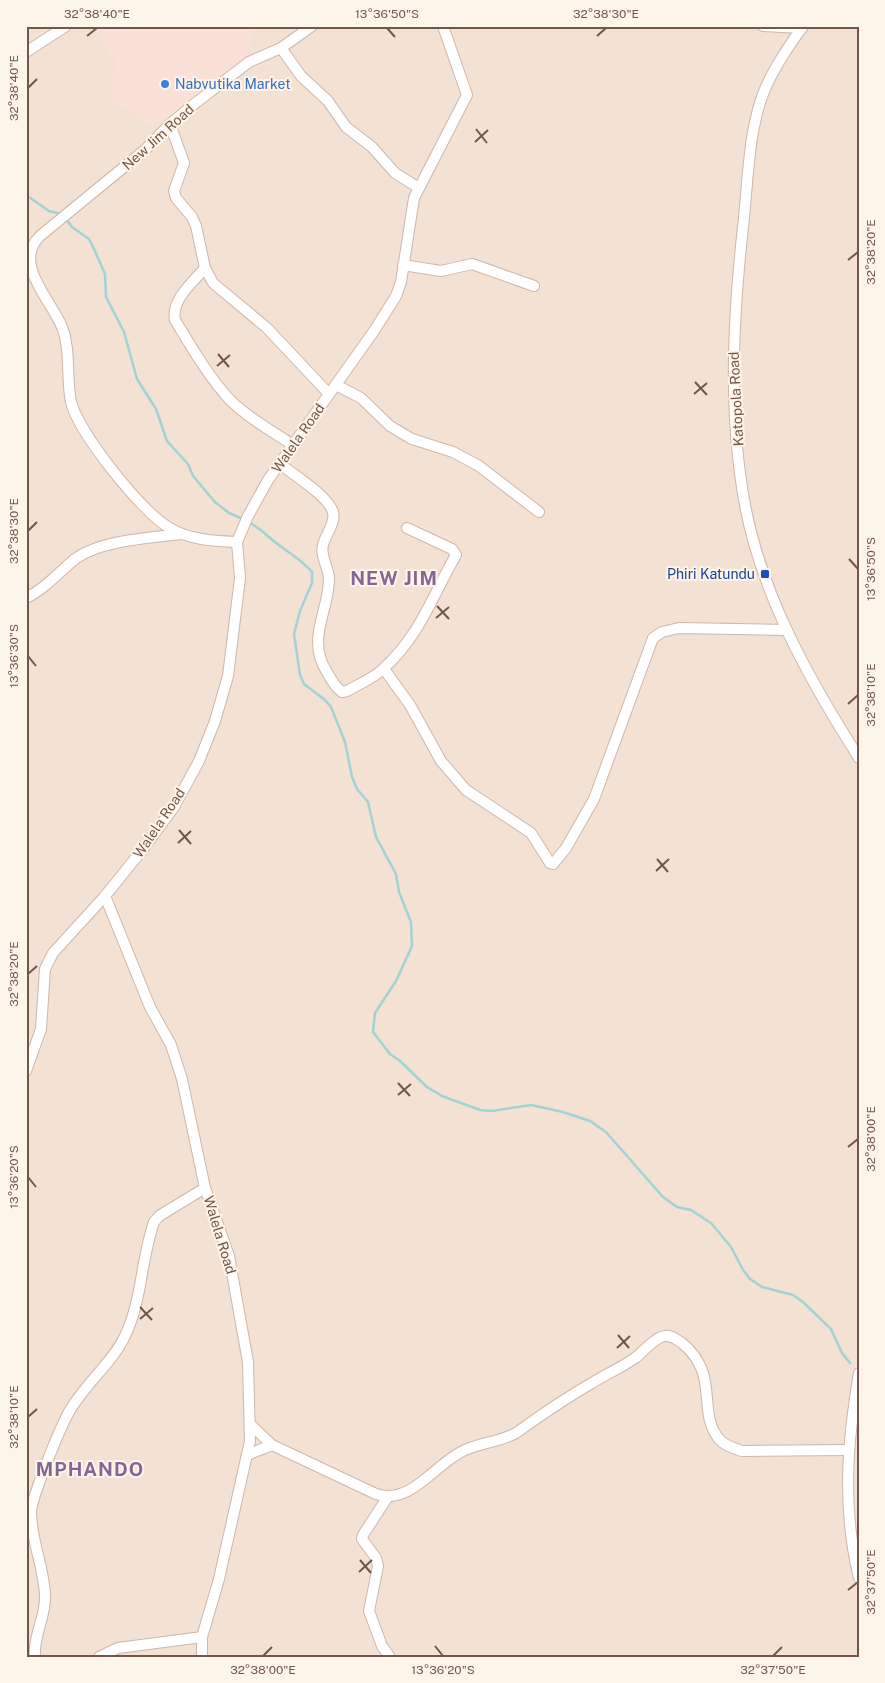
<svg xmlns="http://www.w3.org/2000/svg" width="885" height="1683" viewBox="0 0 885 1683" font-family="'Public Sans',sans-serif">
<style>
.residential{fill:#f3e1d3}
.commercial{fill:#fbe0d8}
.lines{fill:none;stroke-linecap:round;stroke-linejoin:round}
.stream{stroke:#a0d2d6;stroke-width:2.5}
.minor-casing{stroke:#cdb7ab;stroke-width:12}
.minor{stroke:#fff;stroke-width:10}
.ticks{fill:none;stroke:#73564a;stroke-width:2}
.shop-dot{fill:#3f7fe0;stroke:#fef5ea;stroke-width:2}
.transit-dot{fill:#1a4fb4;stroke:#fef5ea;stroke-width:2}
.labels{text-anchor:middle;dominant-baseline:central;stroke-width:4;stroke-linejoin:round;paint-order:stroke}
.shop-label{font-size:14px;fill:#366cbe;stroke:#fef5ea;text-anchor:start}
.street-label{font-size:14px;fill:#73564a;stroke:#fef5ea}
.transit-label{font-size:14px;fill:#164399;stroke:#fef5ea;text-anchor:end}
.district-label{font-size:19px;font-weight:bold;letter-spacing:1px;fill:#826696;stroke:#fef5ea}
.neatline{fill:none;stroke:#73564a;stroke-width:2}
.ticks-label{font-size:12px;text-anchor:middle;fill:#73564a}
</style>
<rect width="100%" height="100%" fill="#fbf0e4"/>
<rect class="residential" x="26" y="26" width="833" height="1631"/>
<polygon class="commercial" points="91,26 257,26 240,70 152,126 111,99 115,61"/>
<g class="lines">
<g class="stream">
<polyline points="26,195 49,211 61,214"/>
<polyline points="65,218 72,227 89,239 94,249 105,274 106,297 124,332 137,379 156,409 167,441 188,464 193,476 215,502 229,513 243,519"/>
<path d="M250,523C258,527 262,531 269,537C283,550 299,557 312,572V583L300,611L294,634L300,675L304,684L325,700L331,707L345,742L352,777L357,789L368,802L376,837L396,874L399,892L411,922L412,946L396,981L375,1013L373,1032L390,1054L400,1061L427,1087L442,1096L480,1110L492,1111L531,1105L563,1112L590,1121L606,1132L663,1197L677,1207L691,1210L711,1223L731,1247L743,1270L750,1279L762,1287L793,1295L803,1302L831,1329L842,1353L850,1363"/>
</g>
<defs>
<g id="minor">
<polyline points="763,26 802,28"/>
<path d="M803,26C789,46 775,66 765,89C748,129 748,184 743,227C733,319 728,413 745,505C762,596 810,681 859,758"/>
<polyline points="281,48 301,76 328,101 346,127 372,147 395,173 419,188"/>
<polyline points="26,52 66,26"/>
<polyline points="170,124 184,163 174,191 176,198 192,217 196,226 205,268 213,283 267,328 329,394"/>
<polyline points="403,265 441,271 472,264 534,286"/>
<path d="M205,268C192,283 171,300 175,320C192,348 208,376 230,400C248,418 272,431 293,445"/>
<polyline points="336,385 361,398 390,426 412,439 453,452 479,466 539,512"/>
<path d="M280,464C294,475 328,496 333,512C336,523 325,535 323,545C320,555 328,567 329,578C329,613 305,639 328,674C332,681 335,687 342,692L347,691C359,684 374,678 383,669C420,636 432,596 456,555L452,549L407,528"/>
<path d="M237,542C213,541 189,540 168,527C141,511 78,432 71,402C66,378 71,350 62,327C51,300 12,263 40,236L146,149L170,124L189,108L249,62L281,48L312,26"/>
<path d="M26,598C45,589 59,572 75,559C100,540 150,538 181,534"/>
<polyline points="384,669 410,705 441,761 466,790 531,833 550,863 553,864 566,848 594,799 653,638 662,632 679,628 787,630"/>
<polyline points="105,896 150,1007 171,1045 182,1079 205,1188 229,1256 248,1362 250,1441 219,1579 202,1637 202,1657"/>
<polyline points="26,1071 41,1029 45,969 53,953 105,896 143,849 174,807 199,761 215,721 228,676 240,578 237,542 248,516 268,480 374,331 396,296 401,282 414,198 467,95 443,26"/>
<path d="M859,1373C847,1443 842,1508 859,1578"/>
<path d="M250,1424L272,1445L376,1494C411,1506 435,1463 465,1450C482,1442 500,1442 516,1433C541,1415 566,1398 592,1383C606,1374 621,1368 635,1358C643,1352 655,1337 665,1336C672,1335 677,1340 682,1343C721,1375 696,1411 719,1439C725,1446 734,1448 742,1451L848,1450"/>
<polyline points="247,1455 272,1445"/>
<polyline points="387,1498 363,1535 362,1539 376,1558 378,1566 369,1611 382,1646 390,1657"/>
<path d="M35,1657C33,1636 45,1619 45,1598C45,1575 36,1553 33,1531C32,1525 31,1518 31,1512C32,1496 60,1428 69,1412C84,1385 113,1362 125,1336C142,1301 141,1259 154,1222L159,1216L205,1188"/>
<polyline points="99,1657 118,1648 202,1637"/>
</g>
</defs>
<use href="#minor" class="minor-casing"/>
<use href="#minor" class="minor"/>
</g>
<path class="ticks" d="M387,28L395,37M87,36L97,28M597,36L606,28M28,88L37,79M476,129L487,143M475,142L488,130M848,260L858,252M218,354L229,367M217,366L230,355M695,382L707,395M694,394L707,383M28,531L37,522M849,559L858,569M437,606L449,619M436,618L449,607M28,656L36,666M848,704L858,695M179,830L191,844M178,843L191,831M657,859L668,872M656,871L669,859M28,974L37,966M398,1083L410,1096M398,1095L411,1084M848,1147L858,1139M28,1177L36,1187M140,1307L152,1320M140,1319L153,1308M618,1335L629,1348M617,1348L630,1336M28,1417L37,1409M360,1560L371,1573M359,1572L372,1560M848,1590L858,1582M435,1646L443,1656M263,1656L272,1647M773,1656L782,1647"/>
<circle class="shop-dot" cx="165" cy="84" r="5"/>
<rect class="transit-dot" x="760" y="569" width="10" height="10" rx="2.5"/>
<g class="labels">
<g class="shop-label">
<text x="175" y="84">Nabvutika Market</text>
</g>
<g class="street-label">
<text transform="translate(158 137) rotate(-42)">New Jim Road</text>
<text transform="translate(736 399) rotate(-93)">Katopola Road</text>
<text transform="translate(298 438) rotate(-55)">Walela Road</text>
<text transform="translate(159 823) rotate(-56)">Walela Road</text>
<text transform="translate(220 1235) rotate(73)">Walela Road</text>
</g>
<g class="transit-label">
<text x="755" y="574">Phiri Katundu</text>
</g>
<g class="district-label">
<text x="394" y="578">NEW JIM</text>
<text x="90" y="1469">MPHANDO</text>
</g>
</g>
<rect width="885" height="1683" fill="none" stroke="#fef5ea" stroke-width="55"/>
<rect x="28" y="28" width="830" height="1628" class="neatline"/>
<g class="ticks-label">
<text x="97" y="18">32°38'40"E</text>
<text x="387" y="18">13°36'50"S</text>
<text x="606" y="18">32°38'30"E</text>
<text transform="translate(14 88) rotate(-90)" y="4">32°38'40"E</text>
<text transform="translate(871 252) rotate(-90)" y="4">32°38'20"E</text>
<text transform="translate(14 531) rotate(-90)" y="4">32°38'30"E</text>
<text transform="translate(871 569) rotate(-90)" y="4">13°36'50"S</text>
<text transform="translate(14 656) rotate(-90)" y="4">13°36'30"S</text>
<text transform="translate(871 695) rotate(-90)" y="4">32°38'10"E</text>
<text transform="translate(14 974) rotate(-90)" y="4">32°38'20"E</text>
<text transform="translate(871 1139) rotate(-90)" y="4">32°38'00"E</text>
<text transform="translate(14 1177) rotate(-90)" y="4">13°36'20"S</text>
<text transform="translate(14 1417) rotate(-90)" y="4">32°38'10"E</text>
<text transform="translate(871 1582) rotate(-90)" y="4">32°37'50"E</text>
<text x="263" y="1674">32°38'00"E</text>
<text x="443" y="1674">13°36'20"S</text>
<text x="773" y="1674">32°37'50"E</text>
</g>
</svg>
